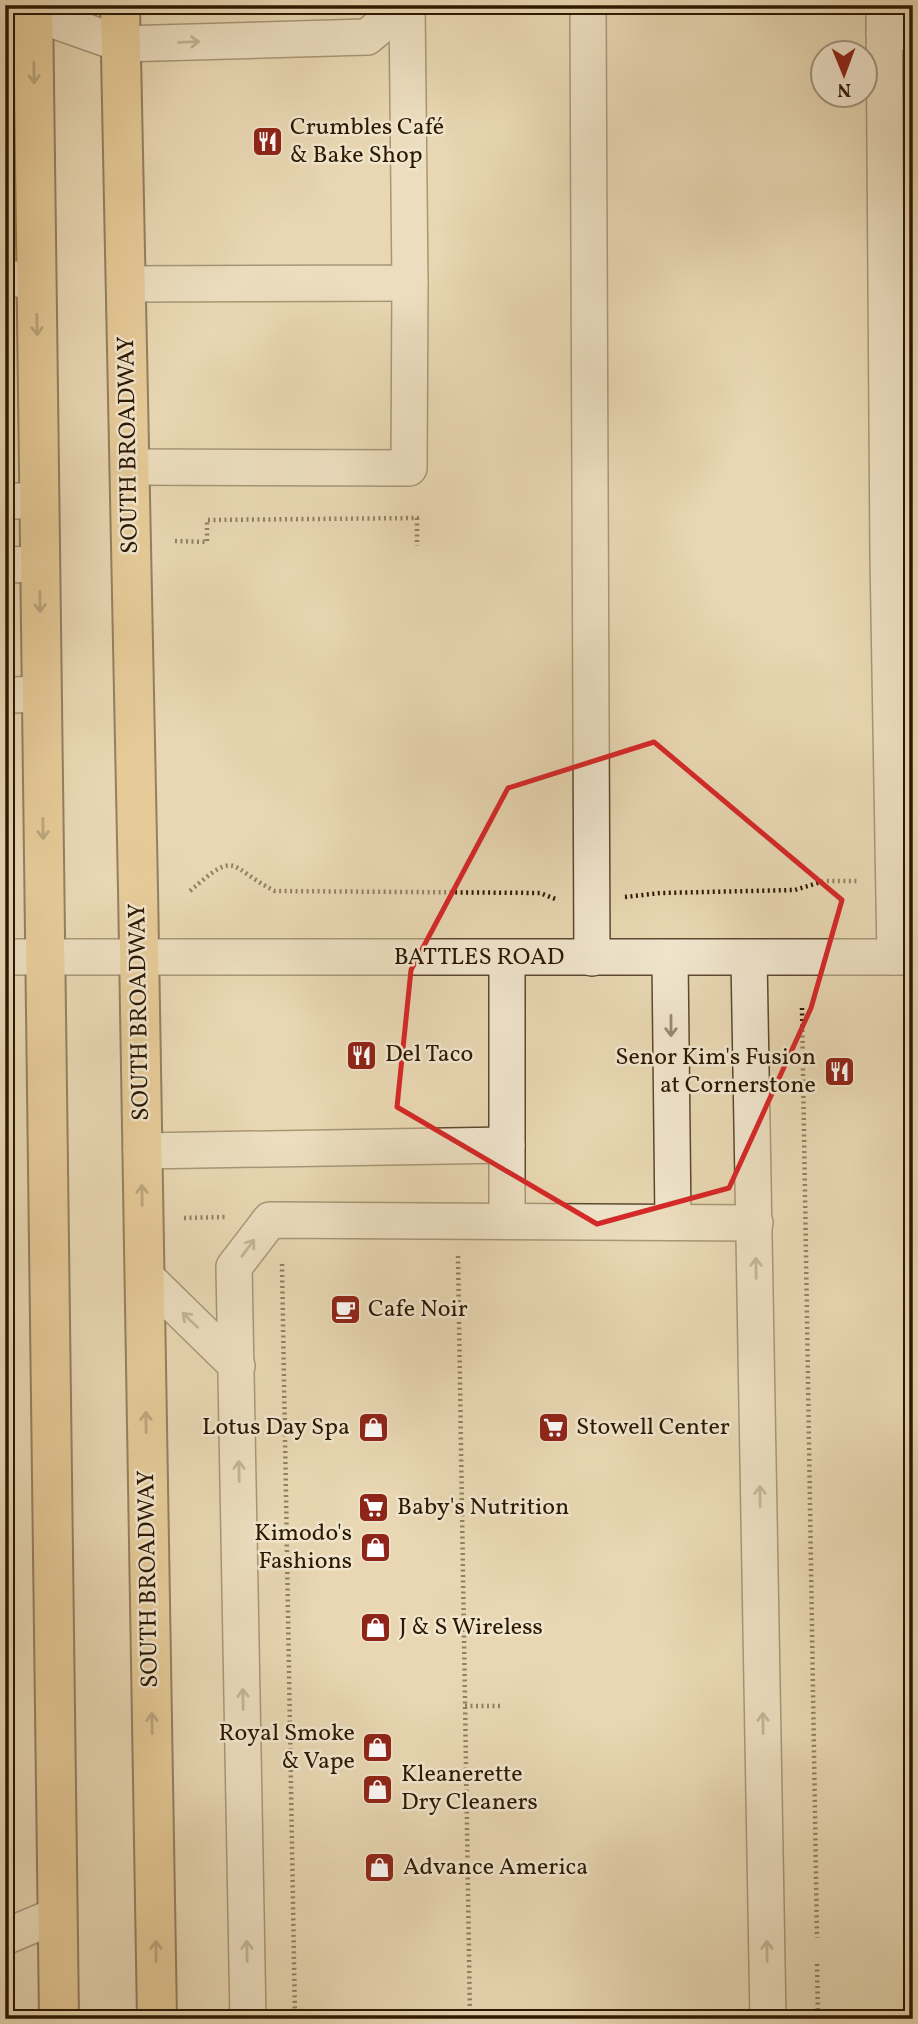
<svg xmlns="http://www.w3.org/2000/svg" width="918" height="2024" viewBox="0 0 918 2024" font-family="Vollkorn,serif">
<style>
.lines{fill:none;stroke-linecap:round;stroke-linejoin:round}
.minor-casing{stroke:#5c482e;stroke-width:38}
.major-casing{stroke:#2d1802;stroke-width:42}
.path{stroke:#2d1802;stroke-width:4.5;stroke-dasharray:2 3.5;stroke-linecap:butt}
.minor{stroke:#f0e5cd;stroke-width:35}
.major{stroke:#e4bc79;stroke-width:38}
.oneway{stroke:#988972}
.oneway2{stroke:#886a3e}
.marked{fill:none;stroke:#d62828;stroke-width:5;stroke-linejoin:round}
.labels{text-anchor:middle;dominant-baseline:central;stroke-width:5;stroke-linejoin:round;paint-order:stroke}
.poi-label{font-size:24px;fill:#2d1802;stroke:#f0e5cd;text-anchor:start}
.street-label{font-size:24px;fill:#2d1802;stroke:#f0e5cd}
</style>
<rect width="100%" height="100%" fill="#e8d7b2"/>
<filter id="stains"><feTurbulence type="fractalNoise" baseFrequency=".00286" numOctaves="4"/><feColorMatrix values="0 0 0 0 .2 0 0 0 0 .09 0 0 0 0 .02 0 0 0 .5 -.17"/></filter>
<radialGradient id="worn" r=".72"><stop offset=".6" stop-color="#630" stop-opacity="0"/><stop offset="1" stop-color="#630" stop-opacity=".3"/></radialGradient>
<g class="lines">
<defs>
<g id="minor">
<polyline points="588,5 592,958"/>
<polyline points="884,5 888,556 895,957"/>
<polyline points="5,13 33,13 121,44 367,37 406,5"/>
<polyline points="884,33 913,32"/>
<polyline points="5,279 36,279"/>
<polyline points="126,284 410,283 407,5"/>
<polyline points="130,467 409,468 410,283"/>
<polyline points="5,501 39,501"/>
<polyline points="5,565 40,564"/>
<polyline points="12,695 41,694"/>
<polyline points="5,957 913,957"/>
<polyline points="670,958 673,1222"/>
<polyline points="749,958 768,2019"/>
<polyline points="141,1151 507,1145"/>
<polyline points="507,1221 507,958"/>
<polyline points="144,1275 237,1366"/>
<polyline points="5,1937 57,1915"/>
<polyline points="248,2019 234,1267 270,1220 755,1223"/>
</g>
<g id="major">
<polyline points="33,5 59,2019"/>
<polyline points="120,5 138,889 157,2019"/>
</g>
</defs>
<use href="#minor" class="minor-casing"/>
<use href="#major" class="major-casing"/>
<g class="path">
<polyline points="175,541 207,542 207,520 417,518 417,546"/>
<path d="M190,891C239,848 227,867 275,891L540,893L558,900"/>
<polyline points="625,897 660,893 795,890 824,881 859,881"/>
<polyline points="802,1008 817,1938"/>
<polyline points="184,1218 227,1217"/>
<polyline points="458,1256 470,2019"/>
<polyline points="282,1264 295,2019"/>
<polyline points="465,1706 500,1706"/>
<polyline points="817,1964 818,2019"/>
</g>
<use href="#minor" class="minor"/>
<use href="#major" class="major"/>
</g>
<defs><path id="oneway-shaft" d="M-6 0H5M1.5-3L5.5 0L1.5 3" fill="none" stroke-width="1.6" stroke-linecap="round" stroke-linejoin="round" transform="scale(1.75)"/></defs>
<g class="oneway">
<use href="#oneway-shaft" transform="translate(189 42) rotate(-2)"/>
<use href="#oneway-shaft" transform="translate(671 1026) rotate(90)"/>
<use href="#oneway-shaft" transform="translate(248 1248) rotate(-53)"/>
<use href="#oneway-shaft" transform="translate(756 1268) rotate(-91)"/>
<use href="#oneway-shaft" transform="translate(190 1320) rotate(-136)"/>
<use href="#oneway-shaft" transform="translate(239 1471) rotate(-91)"/>
<use href="#oneway-shaft" transform="translate(760 1496) rotate(-91)"/>
<use href="#oneway-shaft" transform="translate(243 1699) rotate(-91)"/>
<use href="#oneway-shaft" transform="translate(763 1723) rotate(-91)"/>
<use href="#oneway-shaft" transform="translate(247 1951) rotate(-91)"/>
<use href="#oneway-shaft" transform="translate(767 1951) rotate(-91)"/>
</g>
<g class="oneway2">
<use href="#oneway-shaft" transform="translate(34 73) rotate(89)"/>
<use href="#oneway-shaft" transform="translate(37 325) rotate(89)"/>
<use href="#oneway-shaft" transform="translate(40 602) rotate(89)"/>
<use href="#oneway-shaft" transform="translate(43 829) rotate(89)"/>
<use href="#oneway-shaft" transform="translate(142 1195) rotate(-91)"/>
<use href="#oneway-shaft" transform="translate(146 1422) rotate(-91)"/>
<use href="#oneway-shaft" transform="translate(152 1723) rotate(-91)"/>
<use href="#oneway-shaft" transform="translate(156 1951) rotate(-91)"/>
</g>
<path d="M0 0H918V2024H0ZM654,742L842,900L811,1008L729,1188L597,1224L397,1107L411,970L508,788Z" fill="#e8d7b2" fill-opacity=".55" fill-rule="evenodd"/>
<path class="marked" d="M654,742L842,900L811,1008L729,1188L597,1224L397,1107L411,970L508,788Z"/>
<defs>
<symbol id="restaurant-square" viewBox="-11 -11 22 22"><rect x="-9" y="-9" width="18" height="18" rx="4" fill="#8f2418" stroke="#f0e5cd"/><path d="M-5-6h1v4h1v-4h1v4h1v-4h1v5L-1.5 .5V6h-2V.5L-5-1ZM5-6V6H3V1.5H1.5Q1.5-4 5-6Z" fill="#fff"/></symbol>
<symbol id="cafe-square" viewBox="-11 -11 22 22"><rect x="-9" y="-9" width="18" height="18" rx="4" fill="#8f2418" stroke="#f0e5cd"/><path d="M-5.5-4.5H6V0H3Q3 3.5 0 3.5H-2.5Q-5.5 3.5-5.5 0ZM3-3.2v2h1.7v-2ZM-6 4.5H4V6H-6Z" fill="#fff"/></symbol>
<symbol id="shop-square" viewBox="-11 -11 22 22"><rect x="-9" y="-9" width="18" height="18" rx="4" fill="#8f2418" stroke="#f0e5cd"/><path d="M-5-2.5h2.3a2.7 3.5 0 0 1 5.4 0H5L5.5 6h-11ZM-1.5-2.5h3a1.5 2.3 0 0 0-3 0Z" fill="#fff"/></symbol>
<symbol id="supermarket-square" viewBox="-11 -11 22 22"><rect x="-9" y="-9" width="18" height="18" rx="4" fill="#8f2418" stroke="#f0e5cd"/><path d="M-6-5.5h2.5l.6 2H6L4.5 2H-2.5L-4.4-4H-6ZM-1.5 3.2a1.3 1.3 0 1 0 .1 0ZM3 3.2a1.3 1.3 0 1 0 .1 0Z" fill="#fff"/></symbol>
</defs>
<g fill-rule="evenodd">
<use href="#restaurant-square" x="250" y="124" width="35" height="35"/>
<use href="#restaurant-square" x="344" y="1038" width="35" height="35"/>
<use href="#restaurant-square" x="822" y="1054" width="35" height="35"/>
<use href="#cafe-square" x="328" y="1292" width="35" height="35"/>
<use href="#shop-square" x="356" y="1410" width="35" height="35"/>
<use href="#supermarket-square" x="536" y="1410" width="35" height="35"/>
<use href="#supermarket-square" x="356" y="1490" width="35" height="35"/>
<use href="#shop-square" x="358" y="1530" width="35" height="35"/>
<use href="#shop-square" x="358" y="1610" width="35" height="35"/>
<use href="#shop-square" x="360" y="1730" width="35" height="35"/>
<use href="#shop-square" x="360" y="1772" width="35" height="35"/>
<use href="#shop-square" x="362" y="1850" width="35" height="35"/>
</g>
<g class="labels">
<g class="poi-label">
<text x="290" y="128">Crumbles Café<tspan x="290" dy="28">&amp; Bake Shop</tspan></text>
<text x="385" y="1055">Del Taco</text>
<text x="816" y="1058" text-anchor="end">Senor Kim's Fusion<tspan x="816" dy="28">at Cornerstone</tspan></text>
<text x="368" y="1310">Cafe Noir</text>
<text x="350" y="1428" text-anchor="end">Lotus Day Spa</text>
<text x="576" y="1428">Stowell Center</text>
<text x="397" y="1508">Baby's Nutrition</text>
<text x="352" y="1534" text-anchor="end">Kimodo's<tspan x="352" dy="28">Fashions</tspan></text>
<text x="399" y="1628">J &amp; S Wireless</text>
<text x="355" y="1734" text-anchor="end">Royal Smoke<tspan x="355" dy="28">&amp; Vape</tspan></text>
<text x="401" y="1775">Kleanerette<tspan x="401" dy="28">Dry Cleaners</tspan></text>
<text x="403" y="1868">Advance America</text>
</g>
<g class="street-label">
<text transform="translate(129 445) rotate(-91)">SOUTH BROADWAY</text>
<text x="479" y="958">BATTLES ROAD</text>
<text transform="translate(140 1012) rotate(-91)">SOUTH BROADWAY</text>
<text transform="translate(149 1579) rotate(-91)">SOUTH BROADWAY</text>
</g>
</g>
<rect width="918" height="2024" fill="none" stroke="#e8d7b2" stroke-width="28"/>
<rect x="7" y="7" width="904" height="2010" fill="none" stroke="#2d1802" stroke-width="3.5"/>
<rect x="14" y="14" width="890" height="1996" fill="none" stroke="#2d1802" stroke-width="2"/>
<g transform="translate(844 74) rotate(179)"><circle r="33" fill="#f0e5cd" stroke="#a2937c" stroke-width="2"/>
<path d="M0-5L12 26L0 18L-12 26Z" fill="#8f2418"/>
<text y="-10" font-size="19" font-weight="bold" text-anchor="middle" fill="#2d1802">N</text>
</g>
<rect width="100%" height="100%" filter="url(#stains)"/>
<rect width="100%" height="100%" fill="url(#worn)"/>
</svg>
